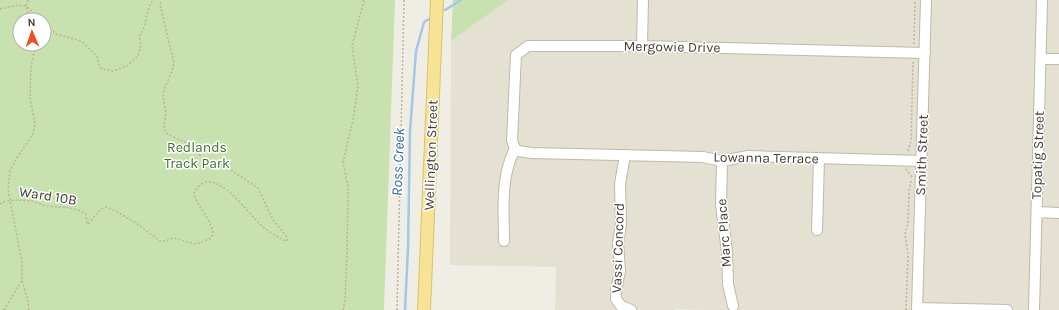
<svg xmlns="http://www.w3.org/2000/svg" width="1059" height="310" viewBox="0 0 1059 310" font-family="Karla,sans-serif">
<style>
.residential{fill:#e4e0d2}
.green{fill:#c7e2af;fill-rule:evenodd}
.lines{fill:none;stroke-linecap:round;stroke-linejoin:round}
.stream{stroke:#a3c7ea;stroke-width:2.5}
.minor-casing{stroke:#beb9aa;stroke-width:12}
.major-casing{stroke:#dac268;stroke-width:14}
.path{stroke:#bcb399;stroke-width:1.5;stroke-dasharray:2 2;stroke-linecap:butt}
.minor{stroke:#fff;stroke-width:10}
.major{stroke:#f7e396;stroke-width:12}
.labels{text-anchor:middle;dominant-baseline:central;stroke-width:3;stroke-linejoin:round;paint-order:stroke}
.street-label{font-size:14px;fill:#423e34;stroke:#fff}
.park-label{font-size:14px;fill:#406f2c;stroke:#fff}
.water-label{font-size:15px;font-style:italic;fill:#366da5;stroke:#fff}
</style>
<rect width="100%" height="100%" fill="#f0eee4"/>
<polygon class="residential" points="508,0 1059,0 1059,310 709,310 675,309 675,310 555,310 556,267 450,265 451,41"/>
<g class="green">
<path d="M0,0H395L384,310H0ZM20,20H44V44H20Z"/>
<polygon points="453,0 508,0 451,41"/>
</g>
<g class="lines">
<g class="stream">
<polyline points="445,10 461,0"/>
<polyline points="405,310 408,248 410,131 416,51 424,22 429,19"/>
</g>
<defs>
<g id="minor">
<polyline points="642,46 643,0"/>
<polyline points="1041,59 1059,59"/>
<polyline points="515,149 512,140 516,55 528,46 642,46 925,53"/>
<polyline points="515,149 518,151 532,153 703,157 722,161 748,156 922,161"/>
<polyline points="625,155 620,184 621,225 618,243 620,271 616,290 616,299 621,306 631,310"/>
<polyline points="722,161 721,205 727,252 728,284 733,306"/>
<polyline points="1037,212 1059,213"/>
<polyline points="817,230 819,159"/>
<path d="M504,241C504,211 500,177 515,149"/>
<polyline points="918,308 1007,310"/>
<polyline points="917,310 926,0"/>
<polyline points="1034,310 1042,0"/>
</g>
<polyline id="major" points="424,310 437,0"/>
</defs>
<use href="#minor" class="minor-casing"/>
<use href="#major" class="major-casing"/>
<g class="path">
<polyline points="28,0 26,6 30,20"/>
<polyline points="0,9 18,5 26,6 41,20"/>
<path d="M44,23L56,34L81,41L97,56L99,65L102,69L113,71L127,66L138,56L141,45L139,36C148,26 144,12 153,0"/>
<polyline points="914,44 915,0"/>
<polyline points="908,151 911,141 913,62"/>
<polyline points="906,169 912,177"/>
<path d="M0,204C7,199 23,200 31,201C37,202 43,206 49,206C64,208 72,206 86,214L87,224H88L101,209L106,207L116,211L136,223L160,241H165L173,238L196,244L209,239L212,237L213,231L208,219L197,202L194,193C212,159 247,213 262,226C268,231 276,236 283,240L287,241V237L273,220L258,188L225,166L202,158L192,145L171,136L165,132L164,126L166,113L163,97L164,90L172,71L174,63L160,5L161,0"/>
<polyline points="4,310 22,280"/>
<polyline points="29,310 27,297 22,280 22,262 8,190 10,171 16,159 33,134 35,124 30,98 31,66 36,44"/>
<polyline points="343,310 345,301 347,254 348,187 343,162 353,120 358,86 352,46 364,0"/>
<polyline points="397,310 404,0"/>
<polyline points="906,310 908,254 905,234 908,223 909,191 911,181"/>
</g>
<use href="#minor" class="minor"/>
<use href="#major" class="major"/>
</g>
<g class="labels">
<g class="street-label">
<text transform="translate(672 47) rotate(1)">Mergowie Drive</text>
<text transform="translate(431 155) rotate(-88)">Wellington Street</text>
<text transform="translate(922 155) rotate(-88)">Smith Street</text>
<text transform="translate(1038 155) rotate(-88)">Topatig Street</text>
<text transform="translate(766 158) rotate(1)">Lowanna Terrace</text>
<text transform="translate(48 196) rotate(9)">Ward 10B</text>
<text transform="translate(724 233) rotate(-94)">Marc Place</text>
<text transform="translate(618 248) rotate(-88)">Vassi Concord</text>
</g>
<g class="park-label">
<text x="197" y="147">Redlands<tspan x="197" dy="16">Track Park</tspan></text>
</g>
<g class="water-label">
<text transform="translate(398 162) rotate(-88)">Ross Creek</text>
</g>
</g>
<g transform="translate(32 32) rotate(358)"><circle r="19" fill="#ffffff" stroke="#b3b2ae"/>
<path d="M0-3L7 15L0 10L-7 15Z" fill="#ea5021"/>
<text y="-6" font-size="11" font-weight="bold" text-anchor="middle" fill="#423e34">N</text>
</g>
</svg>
